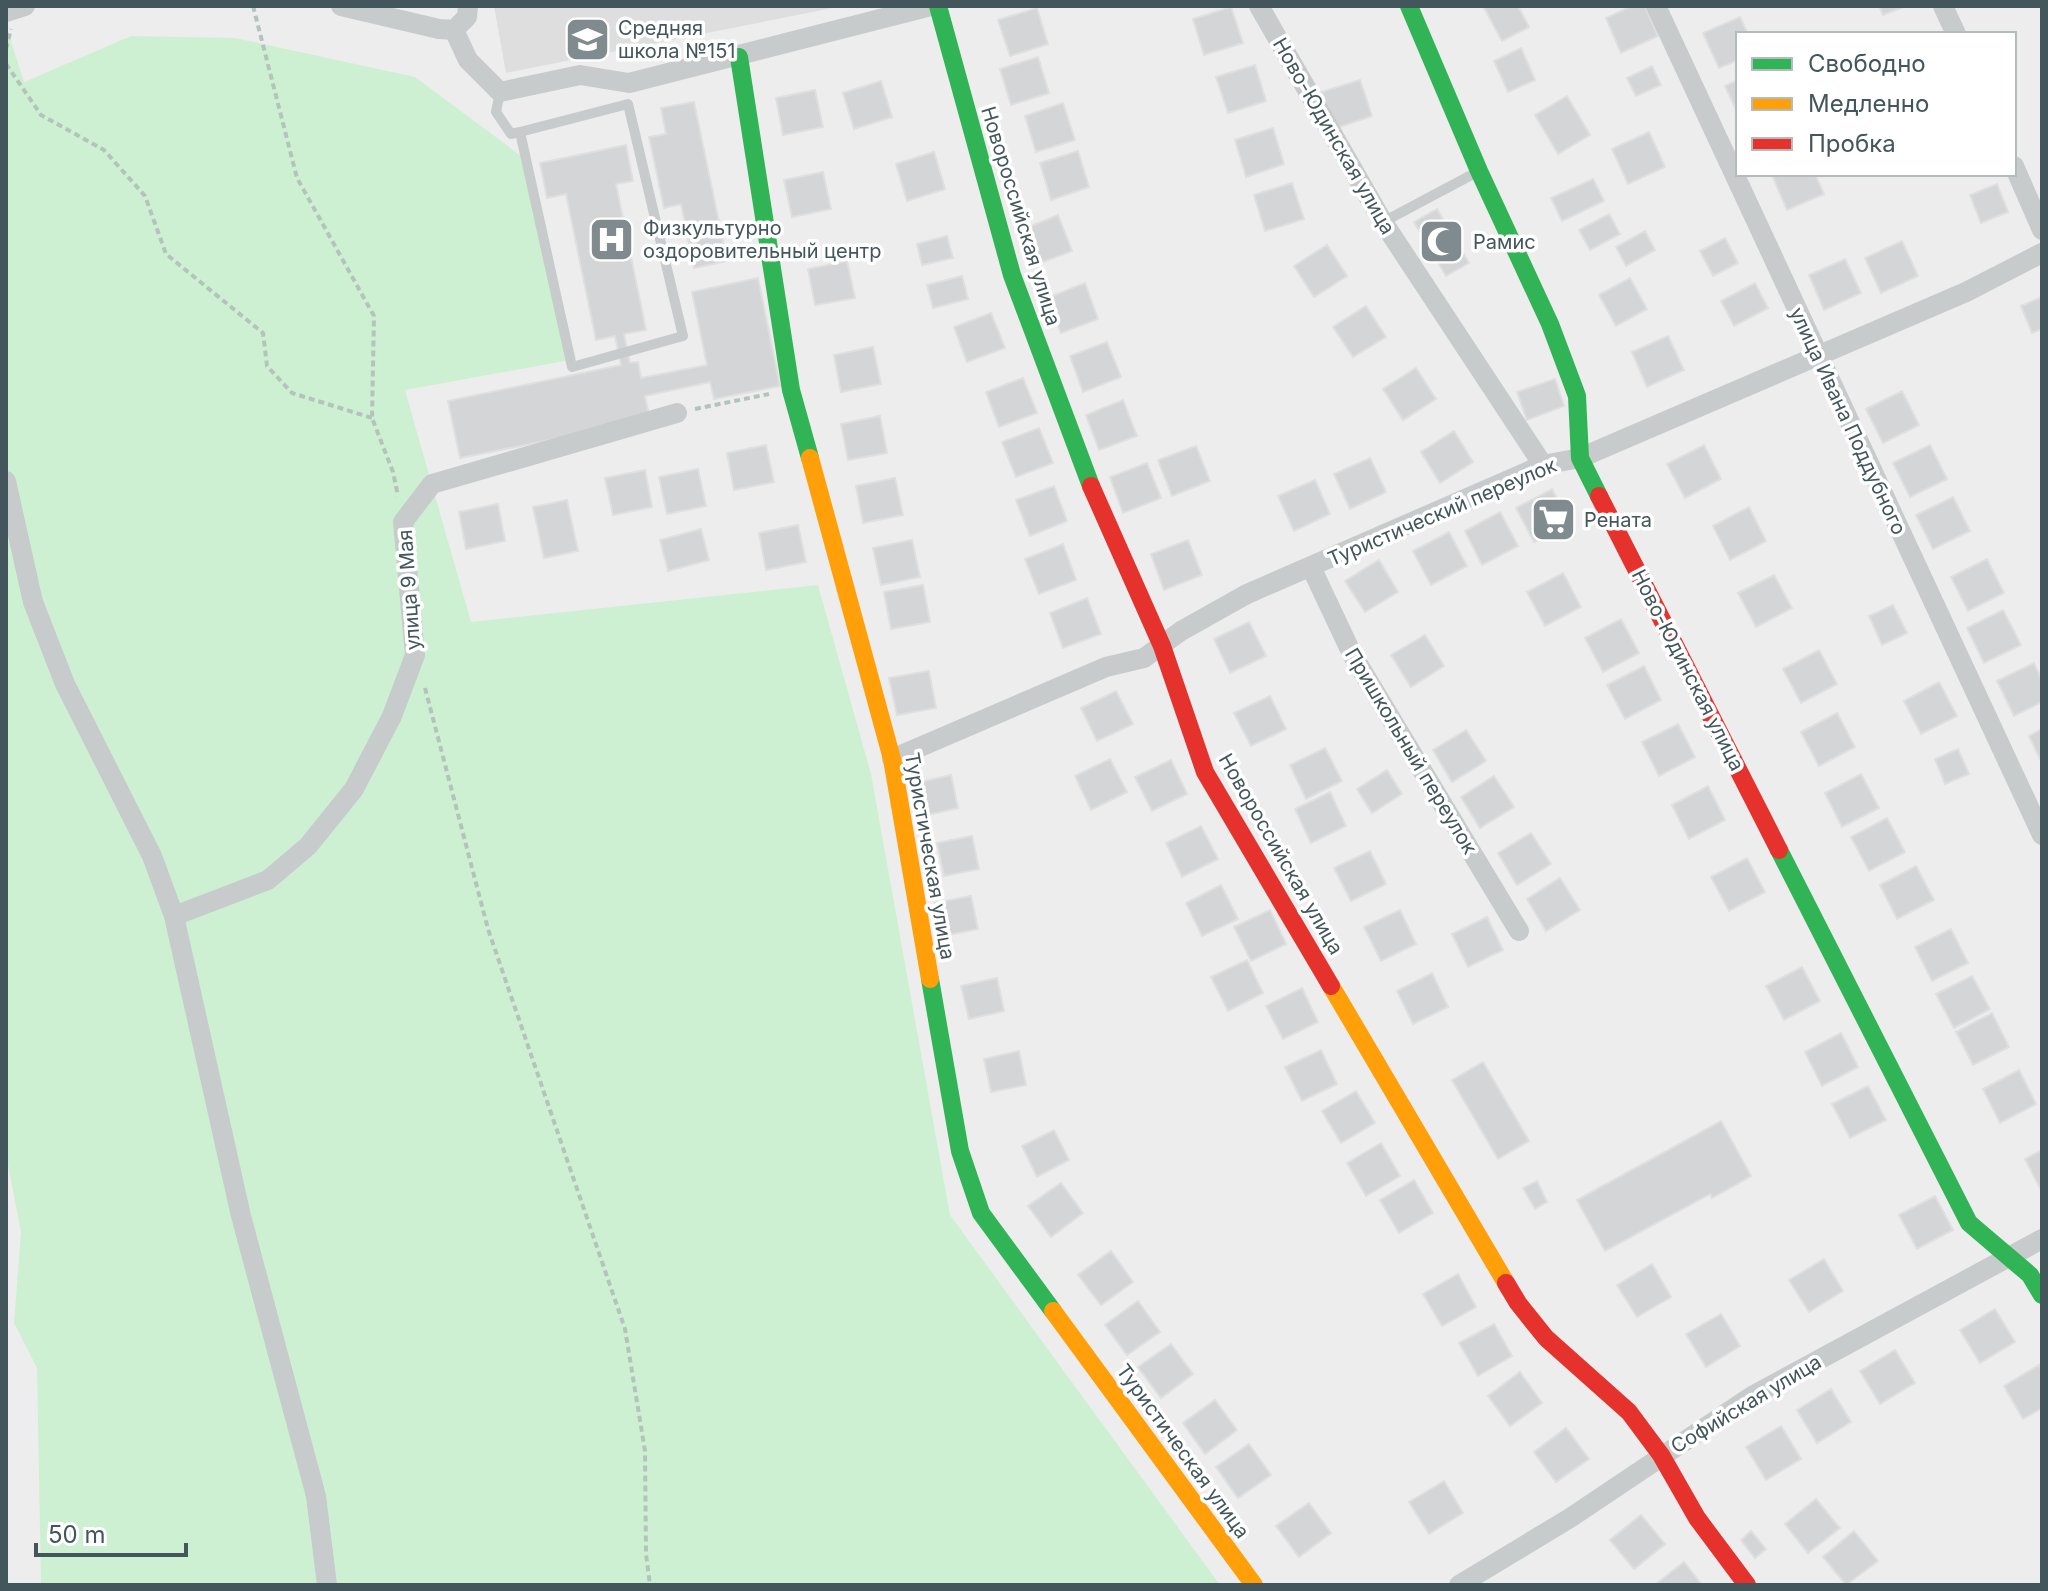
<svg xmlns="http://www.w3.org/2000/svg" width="2048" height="1591" viewBox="0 0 2048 1591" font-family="Inter,sans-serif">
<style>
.education{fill:#dfdedf}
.green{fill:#cef0d2}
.building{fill:#d4d5d6;stroke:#dfdfe0;stroke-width:2}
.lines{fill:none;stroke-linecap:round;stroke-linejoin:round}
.path{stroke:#b4c3bb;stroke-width:4;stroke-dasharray:6 4;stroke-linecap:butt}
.lane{stroke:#c7cbcc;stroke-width:10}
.street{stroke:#c7cbcc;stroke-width:20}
.fast{stroke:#30b455;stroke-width:18}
.slow{stroke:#ff9f0a;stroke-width:18}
.jam{stroke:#e5322d;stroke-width:18}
.labels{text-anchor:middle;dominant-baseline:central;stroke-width:7;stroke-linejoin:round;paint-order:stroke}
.poi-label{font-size:20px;fill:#43565b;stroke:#fff;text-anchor:start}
.street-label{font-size:20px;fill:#43565b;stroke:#fff}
</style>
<rect width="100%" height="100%" fill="#eeeded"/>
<polygon class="education" points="494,6 843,6 506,73"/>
<polygon class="green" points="6,26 24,82 131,36 235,38 415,77 528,161 576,359 405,390 471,622 818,585 871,774 950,1215 1220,1585 41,1585 37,1368 14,1323 21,1232 6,1155"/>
<g class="building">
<polygon points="1483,6 1518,6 1529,27 1502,41"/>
<polygon points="1632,6 1645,6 1658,36 1621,53 1606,18"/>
<polygon points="1879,6 1906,6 1883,15"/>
<polygon points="1231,7 1243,43 1204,55 1193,19"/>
<polygon points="1037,8 1048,44 1010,56 998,20"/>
<polygon points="1740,17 1748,34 1738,34 1738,60 1719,68 1703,33"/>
<polygon points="1521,48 1535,80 1508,92 1494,61"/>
<polygon points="1038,57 1049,93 1011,105 1000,69"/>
<polygon points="1255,65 1266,101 1228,113 1216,77"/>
<polygon points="1652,66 1661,85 1636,96 1627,78"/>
<polygon points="1360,80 1372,116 1333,129 1322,92"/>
<polygon points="1738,80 1738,114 1725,86"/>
<polygon points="881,81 892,117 854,129 843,93"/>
<polygon points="815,90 823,127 783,135 776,98"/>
<polygon points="1567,96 1590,135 1558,154 1535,115"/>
<polygon points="694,102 727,261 694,268 681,204 664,208 649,137 666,134 661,108"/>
<polygon points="1063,103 1075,140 1036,152 1025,116"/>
<polygon points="1273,128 1284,164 1246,177 1235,140"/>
<polygon points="1649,132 1665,167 1628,184 1612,149"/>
<polygon points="626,145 633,181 616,184 646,330 624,334 630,363 638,362 641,378 707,365 692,292 758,278 780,386 714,399 710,382 645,396 650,420 460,458 448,401 621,365 615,336 596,340 566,194 547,198 540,163"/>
<polygon points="1078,151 1089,187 1051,200 1040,163"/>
<polygon points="934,152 945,189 907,201 896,164"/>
<polygon points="823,172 831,209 792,217 784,180"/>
<polygon points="1775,174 1815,174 1824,194 1787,210 1772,175"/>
<polygon points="1593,179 1604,201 1562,221 1551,198"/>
<polygon points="1292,183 1304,219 1265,231 1254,195"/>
<polygon points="1997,184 2008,212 1981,223 1970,195"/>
<polygon points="1437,209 1469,263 1446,276 1414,222"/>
<polygon points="1609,214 1620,234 1590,250 1579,230"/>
<polygon points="1058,215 1072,251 1035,265 1021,230"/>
<polygon points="1645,231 1655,250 1626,266 1616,247"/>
<polygon points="947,236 953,258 922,265 917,244"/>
<polygon points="1725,238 1738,263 1713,276 1700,251"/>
<polygon points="1902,241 1918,276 1881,293 1865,258"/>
<polygon points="1327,245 1347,276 1314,297 1294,266"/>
<polygon points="1845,259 1861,293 1824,310 1809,275"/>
<polygon points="847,261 855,298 815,305 808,269"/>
<polygon points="962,276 968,299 933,308 927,285"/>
<polygon points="1630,278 1647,309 1616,326 1599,295"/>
<polygon points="1085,283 1098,319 1061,333 1047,298"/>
<polygon points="1755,283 1768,308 1734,326 1721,301"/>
<polygon points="2042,297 2042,329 2032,333 2021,306"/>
<polygon points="1366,306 1386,337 1353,357 1333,327"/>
<polygon points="991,313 1005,348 967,362 954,327"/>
<polygon points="1668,336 1684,370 1647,387 1632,352"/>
<polygon points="1107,342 1121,377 1083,392 1070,356"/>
<polygon points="873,347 881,384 841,392 834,355"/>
<polygon points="1416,368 1436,399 1403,420 1383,389"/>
<polygon points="1023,378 1037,413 999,427 986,392"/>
<polygon points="1555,379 1564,406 1527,420 1517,392"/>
<polygon points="1902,391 1919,425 1883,443 1866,409"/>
<polygon points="1123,400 1137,436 1099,450 1086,415"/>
<polygon points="880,416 887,453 848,460 841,424"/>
<polygon points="1039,428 1053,463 1016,477 1002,442"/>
<polygon points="1454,431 1473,462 1440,483 1421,452"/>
<polygon points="766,445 774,482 734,490 727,453"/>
<polygon points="1704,445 1721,479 1685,498 1667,464"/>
<polygon points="1930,445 1947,479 1910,497 1893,463"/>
<polygon points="1196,446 1210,481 1172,496 1158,460"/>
<polygon points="1370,458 1386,492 1350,509 1334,474"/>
<polygon points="1147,463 1161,498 1123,513 1110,477"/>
<polygon points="698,469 706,506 667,514 659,477"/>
<polygon points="645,470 652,507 613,515 605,478"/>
<polygon points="895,478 903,515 863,523 856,486"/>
<polygon points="1315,480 1330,514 1294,531 1278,496"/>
<polygon points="1054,486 1067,521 1030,536 1016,500"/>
<polygon points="1552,489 1570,523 1534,542 1516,508"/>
<polygon points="1953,497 1970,531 1933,549 1916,515"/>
<polygon points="567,500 578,551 544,558 533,507"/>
<polygon points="498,504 505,541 466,549 459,512"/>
<polygon points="1749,507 1766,541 1730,560 1713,526"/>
<polygon points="1500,512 1518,546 1482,565 1465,531"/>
<polygon points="798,525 806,562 766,570 759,533"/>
<polygon points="701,529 709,560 668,571 660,540"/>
<polygon points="1449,532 1467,566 1431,585 1413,551"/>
<polygon points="912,540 920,577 881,585 873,548"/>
<polygon points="1188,540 1202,575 1164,590 1151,554"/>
<polygon points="1063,544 1076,580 1039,594 1025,559"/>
<polygon points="1987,559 2004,593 1968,611 1951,577"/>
<polygon points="1379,560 1398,592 1365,612 1345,581"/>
<polygon points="1563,573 1581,607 1545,626 1527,592"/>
<polygon points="1774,575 1792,608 1756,627 1738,593"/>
<polygon points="923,585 930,622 891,629 884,592"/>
<polygon points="1087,598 1101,634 1063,648 1050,613"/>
<polygon points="1893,605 1907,633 1882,645 1869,616"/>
<polygon points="2003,610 2021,645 1984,663 1967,628"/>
<polygon points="1621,619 1639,653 1603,672 1585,638"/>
<polygon points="1249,622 1266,656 1230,673 1214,639"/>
<polygon points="1425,635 1444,666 1411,687 1391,655"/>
<polygon points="1819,650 1837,684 1801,703 1783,669"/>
<polygon points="2034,663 2042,680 2042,702 2014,716 1997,681"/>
<polygon points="1644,666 1661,700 1625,719 1607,685"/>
<polygon points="929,671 936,708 897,715 889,678"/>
<polygon points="1939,682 1957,716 1921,734 1904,701"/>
<polygon points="1116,691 1133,724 1097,741 1081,708"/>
<polygon points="1270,696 1286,729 1251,746 1234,713"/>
<polygon points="1837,713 1855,747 1819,766 1801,732"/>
<polygon points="1678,724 1695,757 1659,776 1642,742"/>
<polygon points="2042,729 2042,763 2029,736"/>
<polygon points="1466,730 1486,761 1452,782 1433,750"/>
<polygon points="1325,748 1342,781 1306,799 1290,765"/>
<polygon points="1958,749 1969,774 1945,784 1935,759"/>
<polygon points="1110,759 1127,792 1091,810 1075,776"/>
<polygon points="1171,760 1187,794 1152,811 1135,777"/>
<polygon points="1387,770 1402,794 1372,813 1357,789"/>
<polygon points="1861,774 1879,808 1842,827 1825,793"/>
<polygon points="951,775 958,808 923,816 916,783"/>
<polygon points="1494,776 1514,807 1480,828 1461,797"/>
<polygon points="1708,786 1725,820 1689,839 1672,805"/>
<polygon points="1330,792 1346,826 1311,843 1295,809"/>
<polygon points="1887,818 1905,852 1869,871 1851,837"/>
<polygon points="1201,826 1218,859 1182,877 1166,843"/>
<polygon points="1531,833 1551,864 1517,885 1498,853"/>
<polygon points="972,836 979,869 944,876 937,843"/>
<polygon points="1370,851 1386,884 1351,901 1334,868"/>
<polygon points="1747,858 1765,892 1729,911 1711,877"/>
<polygon points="1916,866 1934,900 1897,919 1880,885"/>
<polygon points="1560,878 1580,910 1546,931 1527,899"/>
<polygon points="1221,885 1238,919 1202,936 1186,903"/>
<polygon points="971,896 978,929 943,936 935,903"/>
<polygon points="1270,910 1286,944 1251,961 1234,927"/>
<polygon points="1400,910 1416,944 1381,961 1364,927"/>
<polygon points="1487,917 1503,950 1468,967 1452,934"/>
<polygon points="1951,929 1968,963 1932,981 1915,947"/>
<polygon points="1247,960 1263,993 1228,1011 1211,977"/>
<polygon points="1802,967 1820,1001 1784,1020 1766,986"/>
<polygon points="1432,973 1448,1007 1413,1024 1397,991"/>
<polygon points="1972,976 1990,1009 1954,1028 1936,994"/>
<polygon points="997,978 1004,1011 969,1019 961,986"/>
<polygon points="1302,988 1318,1022 1283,1039 1266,1006"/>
<polygon points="1992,1013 2009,1047 1973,1065 1956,1032"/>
<polygon points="1841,1033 1858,1067 1822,1086 1805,1052"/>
<polygon points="1321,1050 1337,1084 1302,1101 1285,1067"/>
<polygon points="1019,1051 1026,1085 991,1092 984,1059"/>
<polygon points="1483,1062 1529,1141 1498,1159 1452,1080"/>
<polygon points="2019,1070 2036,1104 2000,1123 1983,1089"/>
<polygon points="1868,1086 1886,1120 1850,1138 1832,1104"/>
<polygon points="1356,1091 1375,1123 1341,1143 1322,1111"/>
<polygon points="1721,1121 1751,1176 1712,1198 1710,1194 1605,1251 1577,1200"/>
<polygon points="1054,1130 1069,1160 1037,1177 1022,1146"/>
<polygon points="1381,1143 1400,1176 1366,1196 1347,1163"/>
<polygon points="2042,1150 2042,1192 2025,1159"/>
<polygon points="1414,1180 1433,1213 1399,1233 1380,1200"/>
<polygon points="1537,1181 1547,1202 1535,1209 1523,1188"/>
<polygon points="1061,1183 1083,1213 1051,1237 1028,1206"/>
<polygon points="1935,1196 1953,1230 1917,1249 1899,1215"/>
<polygon points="1111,1251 1133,1282 1101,1305 1078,1275"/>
<polygon points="1824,1259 1843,1291 1809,1312 1789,1280"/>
<polygon points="1652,1264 1671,1297 1637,1317 1617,1285"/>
<polygon points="1458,1274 1476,1307 1442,1326 1423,1294"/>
<polygon points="1138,1301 1160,1332 1127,1355 1105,1325"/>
<polygon points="1995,1309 2015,1342 1980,1363 1960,1330"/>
<polygon points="1721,1314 1740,1346 1706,1367 1686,1334"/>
<polygon points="1494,1324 1512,1356 1478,1376 1459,1343"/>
<polygon points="1171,1344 1193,1374 1161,1398 1138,1367"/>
<polygon points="1895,1350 1915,1383 1880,1404 1860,1371"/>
<polygon points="2039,1365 2042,1371 2042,1408 2023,1419 2004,1386"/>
<polygon points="1520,1372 1542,1403 1510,1426 1488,1396"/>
<polygon points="1831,1389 1851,1422 1817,1443 1797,1410"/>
<polygon points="1215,1400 1237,1430 1205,1454 1183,1423"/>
<polygon points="1781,1426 1801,1459 1766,1480 1746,1447"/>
<polygon points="1566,1428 1589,1459 1556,1482 1534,1452"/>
<polygon points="1249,1444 1271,1475 1238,1498 1216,1467"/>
<polygon points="1444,1481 1463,1513 1429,1534 1409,1502"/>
<polygon points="1816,1499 1840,1528 1808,1553 1785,1524"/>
<polygon points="1309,1503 1331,1533 1299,1557 1276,1526"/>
<polygon points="1641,1515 1665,1544 1634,1569 1610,1540"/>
<polygon points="1751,1531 1766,1549 1755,1558 1741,1540"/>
<polygon points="1854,1531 1878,1561 1846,1585 1823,1557"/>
<polygon points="1684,1562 1702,1585 1655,1585"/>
</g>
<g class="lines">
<g class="path">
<polyline points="253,6 297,178 374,316 372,418 393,472 398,496"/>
<polyline points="6,49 11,29"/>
<polyline points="6,64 41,115 104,150 145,196 166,254 263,333 267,366 292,393 372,418"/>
<polyline points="695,409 769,394"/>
<polyline points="425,688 488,929 625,1329 645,1451 646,1554 650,1585"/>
</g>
<g class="lane">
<polyline points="500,92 496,112 511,134 520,132 572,367 683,336 628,104 520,132"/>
<polyline points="1383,222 1477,172"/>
</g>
<g class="street">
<polyline points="341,6 439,29 454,30 467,17 468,6"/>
<polyline points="1259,6 1383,222 1543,465"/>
<polyline points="1656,6 2042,835"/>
<polyline points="1943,6 1956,34"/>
<polyline points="6,12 25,6"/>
<polyline points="454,30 468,60 500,92 580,75 629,83 931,6"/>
<polyline points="2014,166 2042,230"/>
<polyline points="6,481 33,602 65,684 152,856 174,916 241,1216 316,1496 327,1585"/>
<polyline points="1311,567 1352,654 1519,931"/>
<polyline points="892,759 1106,667 1144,658 1181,631 1247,594 1543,465 1580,458 1966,292 2042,253"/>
<polyline points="174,916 268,880 308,846 354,789 392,716 415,655 403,522 432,484 677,413"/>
<polyline points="1459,1585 1570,1518 1752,1396 2042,1239"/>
</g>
<g class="fast">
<polyline points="938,6 1012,275 1091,486"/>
<polyline points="1409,6 1479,171 1550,324 1577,396 1580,458 1599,496"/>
<polyline points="739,57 791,390 810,458"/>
<polyline points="1779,850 1969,1223 2030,1275 2042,1295"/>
<polyline points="930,979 960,1151 981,1213 1053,1311"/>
</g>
<g class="slow">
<polyline points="810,458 892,759 930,979"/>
<polyline points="1331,986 1506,1283"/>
<polyline points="1053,1311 1254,1585"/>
</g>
<g class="jam">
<polyline points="1091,486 1162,646 1205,772 1331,986"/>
<polyline points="1599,496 1779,850"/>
<polyline points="1506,1283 1518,1303 1546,1338 1629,1412 1661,1455 1697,1518 1747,1585"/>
</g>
</g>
<defs>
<symbol id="school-square" viewBox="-11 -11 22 22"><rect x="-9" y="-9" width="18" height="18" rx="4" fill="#7f8b8e" stroke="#fff"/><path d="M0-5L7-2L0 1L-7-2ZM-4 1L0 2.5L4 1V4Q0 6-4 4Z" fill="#fff"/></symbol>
<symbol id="hospital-square" viewBox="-11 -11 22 22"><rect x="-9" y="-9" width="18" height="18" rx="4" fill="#7f8b8e" stroke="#fff"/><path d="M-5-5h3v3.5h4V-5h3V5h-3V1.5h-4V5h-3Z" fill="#fff"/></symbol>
<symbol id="mosque-square" viewBox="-11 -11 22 22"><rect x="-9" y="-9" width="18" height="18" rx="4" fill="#7f8b8e" stroke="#fff"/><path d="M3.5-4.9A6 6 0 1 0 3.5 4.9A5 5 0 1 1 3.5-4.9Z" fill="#fff"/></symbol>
<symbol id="supermarket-square" viewBox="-11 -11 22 22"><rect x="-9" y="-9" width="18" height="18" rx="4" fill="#7f8b8e" stroke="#fff"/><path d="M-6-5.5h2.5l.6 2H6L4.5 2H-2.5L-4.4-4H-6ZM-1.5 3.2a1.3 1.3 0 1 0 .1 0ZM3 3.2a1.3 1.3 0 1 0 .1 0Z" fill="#fff"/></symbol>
</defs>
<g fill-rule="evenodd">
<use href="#school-square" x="562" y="14" width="51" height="51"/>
<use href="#hospital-square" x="586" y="214" width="51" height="51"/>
<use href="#mosque-square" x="1416" y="216" width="51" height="51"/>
<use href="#supermarket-square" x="1528" y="494" width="51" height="51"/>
</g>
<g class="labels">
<g class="poi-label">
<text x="618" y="28">Средняя<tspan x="618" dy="23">школа №151</tspan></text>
<text x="643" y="228">Физкультурно<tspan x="643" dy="23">оздоровительный центр</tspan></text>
<text x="1473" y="242">Рамис</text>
<text x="1584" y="520">Рената</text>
</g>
<g class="street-label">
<text transform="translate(1334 136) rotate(60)">Ново-Юдинская улица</text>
<text transform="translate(1021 216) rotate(73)">Новороссийская улица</text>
<text transform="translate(1848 421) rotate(65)">улица Ивана Поддубного</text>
<text transform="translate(1442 512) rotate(-23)">Туристический переулок</text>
<text transform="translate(409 590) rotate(-94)">улица 9 Мая</text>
<text transform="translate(1688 670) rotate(63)">Ново-Юдинская улица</text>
<text transform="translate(1411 751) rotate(59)">Пришкольный переулок</text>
<text transform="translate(1281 854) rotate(60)">Новороссийская улица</text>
<text transform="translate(930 856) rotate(80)">Туристическая улица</text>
<text transform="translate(1746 1404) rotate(-31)">Софийская улица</text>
<text transform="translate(1183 1451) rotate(54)">Туристическая улица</text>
</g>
</g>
<rect width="2048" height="1591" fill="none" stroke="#43565b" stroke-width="16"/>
<rect x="1736" y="32" width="280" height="144" fill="#ffffff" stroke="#b4bbbd" stroke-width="2"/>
<rect x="1752" y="58" width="40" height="12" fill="#30b455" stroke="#b4bbbd" stroke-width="2"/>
<text x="1808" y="72" font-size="24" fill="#43565b">Свободно</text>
<rect x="1752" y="98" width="40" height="12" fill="#ff9f0a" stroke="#b4bbbd" stroke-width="2"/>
<text x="1808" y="112" font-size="24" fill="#43565b">Медленно</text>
<rect x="1752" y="138" width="40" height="12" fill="#e5322d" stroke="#b4bbbd" stroke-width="2"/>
<text x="1808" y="152" font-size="24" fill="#43565b">Пробка</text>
<path d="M36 1543v12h150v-12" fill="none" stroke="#43565b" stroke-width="4"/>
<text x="48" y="1543" font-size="24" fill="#43565b" stroke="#ffffff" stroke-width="6" paint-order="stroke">50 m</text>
</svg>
